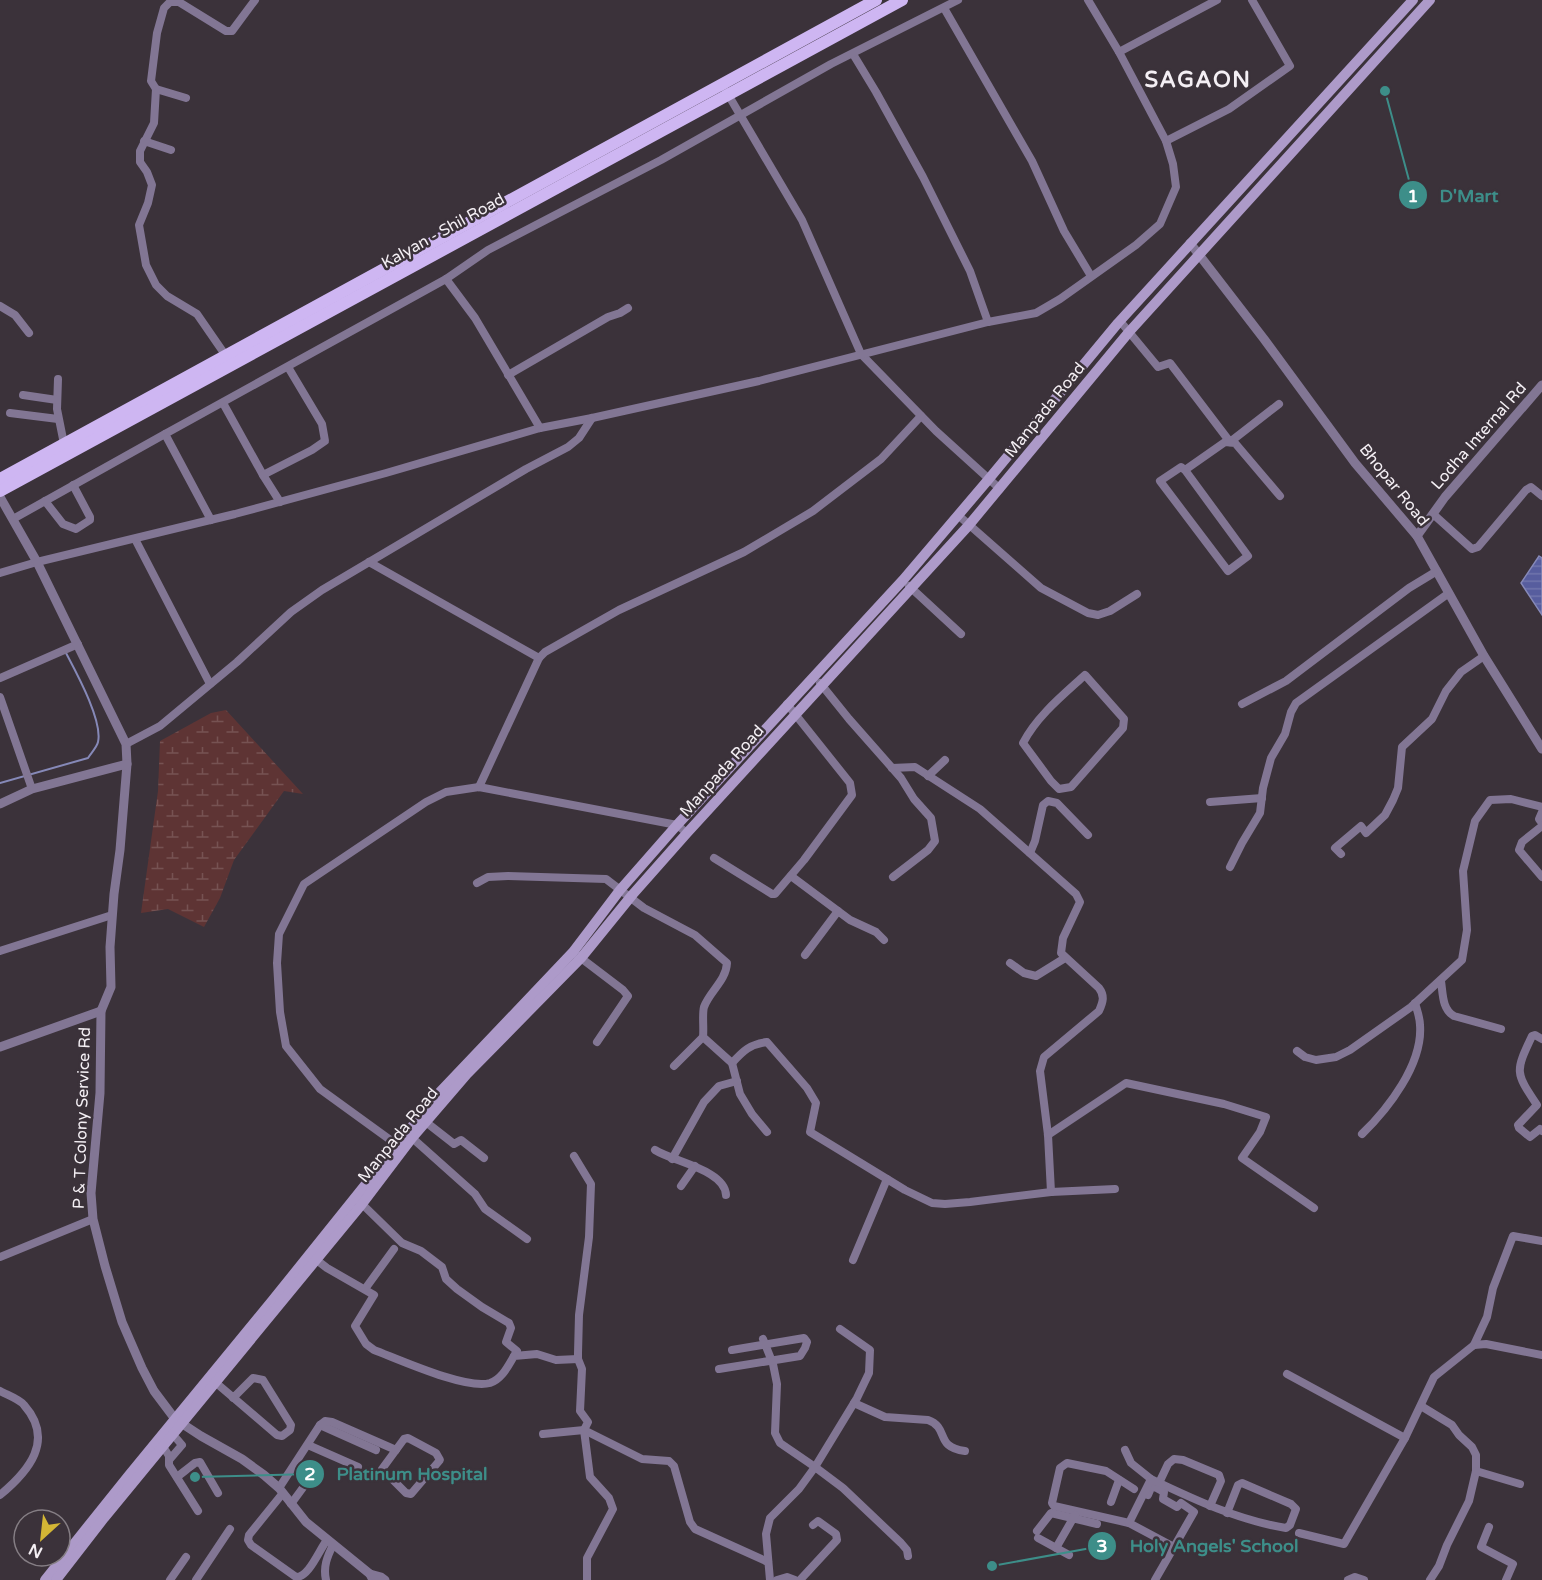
<svg xmlns="http://www.w3.org/2000/svg" width="1542" height="1580" viewBox="0 0 1542 1580" font-family="'Varela Round',sans-serif">
<style>
.wetland{fill:url(#wetland-marsh)}
.water{fill:url(#water-rules);stroke:#8689b8;stroke-width:1.5}
.lines{fill:none;stroke-linecap:round;stroke-linejoin:round}
.stream{stroke:#8689b8;stroke-width:2}
.minor{stroke:#827694;stroke-width:8}
.tertiary{stroke:#827694;stroke-width:9}
.secondary{stroke:#ad9ac9;stroke-width:10}
.primary{stroke:#ceb6f2;stroke-width:12}
.labels{text-anchor:middle;dominant-baseline:central;stroke-width:5;stroke-linejoin:round;paint-order:stroke}
.street-label{font-size:16px;fill:#f4eff4;stroke:#3b323a}
.district-label{font-size:22px;font-weight:bold;letter-spacing:1.5px;fill:#f4eff4;stroke:#3b323a}
.leader{fill:none;stroke:#3d8e89;stroke-width:2}
.callout-dot{fill:#3d8e89;stroke:#3b323a;stroke-width:2}
.mark-label{font-size:18px;text-anchor:middle;font-weight:bold;fill:#fff}
.callout-label{font-size:18px;text-anchor:middle;font-weight:bold;fill:#3d8e89;stroke:#3b323a;stroke-width:5;stroke-linejoin:round;paint-order:stroke}
</style>
<defs>
<pattern id="wetland-marsh" width="20" height="14" patternUnits="userSpaceOnUse" patternTransform="scale(1.5)"><rect width="20" height="14" fill="#5e3434"/><path d="M1 5h8M5 5V1M11 12h8M15 12V8" fill="none" stroke="#765252"/></pattern>
<pattern id="water-rules" width="6" height="5" patternUnits="userSpaceOnUse" patternTransform="scale(1.5)"><rect width="6" height="5" fill="#575d9e"/><path d="M0 2.5h6" fill="none" stroke="#7075ac"/></pattern>
</defs>
<rect width="100%" height="100%" fill="#3b323a"/>
<polygon class="wetland" points="226,710 303,794 284,791 234,860 220,898 204,927 168,909 141,913 158,791 160,741 211,713"/>
<polygon class="water" points="1539,556 1542,558 1542,615 1521,583"/>
<g class="lines">
<path class="stream" d="M0,783L88,758C91,753 97,747 98,742C103,721 76,672 66,653"/>
<g class="minor">
<polyline points="944,8 1032,161 1064,231 1091,276"/>
<polyline points="1119,52 1217,0"/>
<polyline points="853,54 876,92 923,177 970,271 988,322"/>
<polyline points="156,89 186,98"/>
<polyline points="726,91 802,220 861,354 936,431 1000,489"/>
<polyline points="144,141 171,150"/>
<polyline points="1166,141 1229,109 1290,66 1252,0"/>
<polyline points="446,279 475,318 540,428"/>
<polyline points="0,306 15,315 29,333"/>
<polyline points="1120,321 1158,367 1170,363 1230,442 1279,404"/>
<polyline points="226,356 197,314 167,296 156,285 146,265 139,225 148,203 152,185 147,172 140,162 140,151 154,123 156,89 151,81 157,33 164,8 170,2 179,2 226,31 232,31 255,0"/>
<polyline points="508,375 608,317 620,313 628,308"/>
<polyline points="58,379 57,409 64,444"/>
<polyline points="23,395 57,400"/>
<polyline points="223,403 263,475"/>
<polyline points="10,413 58,419"/>
<polyline points="1185,470 1248,556 1228,571 1160,481 1181,467 1185,470 1225,442 1235,443 1280,496"/>
<polyline points="45,501 63,524 76,529 90,520 90,517 73,485"/>
<polyline points="280,502 263,475 312,450 325,441 322,424 288,367"/>
<polyline points="1433,514 1472,549 1478,547 1526,490 1531,487 1542,496"/>
<polyline points="958,515 1041,588 1088,613 1098,615 1110,611 1137,594"/>
<polyline points="13,519 165,434"/>
<polyline points="211,520 165,434 446,279 488,250 661,160 831,64 958,0"/>
<polyline points="135,539 210,684"/>
<polyline points="369,562 539,658 479,787"/>
<polyline points="0,573 37,562 235,514 386,473 540,428 592,418 759,381 988,322 1036,313 1060,299 1136,245 1160,224 1176,187 1173,164 1166,141 1119,52 1088,0"/>
<polyline points="909,586 961,634"/>
<polyline points="539,658 545,652 619,610 744,552 813,511 881,459 921,416"/>
<path d="M1085,675L1124,719L1123,728L1071,787L1059,789L1051,781L1023,743C1037,716 1063,695 1085,675Z"/>
<polyline points="0,678 78,644"/>
<polyline points="820,683 849,719 901,778 914,799 931,818 935,841 928,850 893,877"/>
<polyline points="0,697 32,789"/>
<polyline points="1242,704 1286,681 1409,588 1437,571"/>
<polyline points="126,744 160,726 237,662 291,612 322,590 526,469 568,447 579,438 592,418"/>
<polyline points="928,776 945,760"/>
<polyline points="1210,802 1262,798"/>
<polyline points="1542,812 1539,819 1542,823"/>
<polyline points="1542,826 1522,842 1519,850 1542,877"/>
<polyline points="1030,853 1035,841 1043,805 1048,801 1057,803 1088,835"/>
<polyline points="1341,854 1335,848 1361,826 1366,833 1385,815 1393,800 1398,788 1402,747 1432,719 1446,691 1461,672 1484,656"/>
<polyline points="714,858 772,894 775,894 804,860 852,795 850,783 787,704"/>
<polyline points="1230,867 1242,843 1260,813 1263,788 1271,758 1285,734 1291,712 1296,703 1449,593"/>
<polyline points="791,876 850,920 876,932 884,940"/>
<path d="M477,883L488,877L508,876L606,879L644,908L695,935L727,963C726,981 710,991 704,1007C702,1014 704,1028 703,1037L732,1063L740,1094L752,1114L767,1132"/>
<polyline points="0,951 112,915"/>
<polyline points="577,955 623,990 628,996 597,1042"/>
<polyline points="805,955 838,911"/>
<polyline points="1010,963 1024,973 1036,976 1065,958"/>
<path d="M1441,981C1443,994 1442,1009 1454,1016L1501,1029"/>
<path d="M1542,1039L1535,1035L1532,1036C1515,1072 1515,1072 1537,1105L1518,1125L1519,1128L1530,1137L1540,1129L1542,1131"/>
<polyline points="1297,1051 1305,1057 1316,1060 1336,1057 1350,1050 1411,1007 1462,960 1467,930 1463,871 1475,821 1490,800 1511,799 1542,807"/>
<path d="M732,1063C743,1051 750,1044 767,1042L807,1088L816,1103L810,1132L905,1190L932,1203L945,1204L970,1202L1051,1192L1048,1135L1040,1071L1044,1057L1099,1011C1103,1002 1105,996 1099,988L1061,953L1063,938L1080,902L1076,894L980,809L915,767L892,768"/>
<polyline points="674,1066 703,1037"/>
<polyline points="422,1119 454,1144 461,1140 484,1158"/>
<path d="M1362,1134C1388,1109 1423,1064 1420,1025C1420,1018 1417,1010 1415,1003"/>
<polyline points="1048,1135 1126,1083 1224,1104 1266,1117 1260,1132 1242,1158 1314,1208"/>
<polyline points="410,1136 475,1194 485,1209 527,1239"/>
<polyline points="400,1147 320,1089 286,1046 280,1012 277,963 279,934 304,884 426,802 446,792 479,787 677,825 687,833"/>
<path d="M655,1150C674,1162 725,1170 726,1195"/>
<polyline points="672,1159 704,1102 719,1086 737,1081"/>
<polyline points="681,1186 695,1166"/>
<polyline points="1051,1192 1115,1189"/>
<polyline points="360,1202 402,1243 421,1251 442,1267 446,1279 457,1289 482,1307 509,1323 511,1328 506,1342 517,1351 514,1356"/>
<polyline points="0,1257 93,1219"/>
<path d="M314,1258L327,1268L374,1295L355,1326L366,1344L374,1350C398,1359 466,1390 490,1383C502,1379 508,1366 514,1356L537,1354L556,1360L578,1359"/>
<polyline points="853,1260 887,1179"/>
<polyline points="365,1289 394,1249"/>
<polyline points="763,1339 773,1364 777,1384 775,1433 780,1443 815,1467 857,1398 869,1373 870,1350 840,1329"/>
<polyline points="1474,1345 1487,1317 1493,1288 1513,1236 1542,1241"/>
<polyline points="719,1369 800,1356 805,1348 807,1342 804,1338 732,1350"/>
<polyline points="1287,1374 1405,1438"/>
<polyline points="215,1382 277,1435 282,1436 290,1430 291,1425 263,1380 253,1378 233,1398"/>
<path d="M0,1391C7,1395 19,1399 24,1405C55,1440 29,1471 0,1495"/>
<path d="M854,1403L885,1417L928,1420C950,1428 934,1447 965,1451"/>
<polyline points="1421,1406 1452,1425 1459,1435 1472,1447 1476,1455 1476,1471 1469,1501 1447,1545 1439,1566 1430,1580"/>
<polyline points="320,1425 376,1450"/>
<polyline points="584,1430 642,1459 669,1461 674,1466 690,1522 695,1529 768,1562"/>
<polyline points="584,1430 590,1477 609,1498 613,1509 587,1558 587,1580"/>
<polyline points="543,1434 584,1430 588,1422 580,1411 582,1369 578,1359 578,1353 579,1315 589,1237 591,1184 574,1156"/>
<polygon points="408,1438 436,1453 440,1460 411,1494 406,1493 382,1469 404,1439"/>
<polyline points="308,1445 358,1467"/>
<polyline points="164,1448 169,1456 169,1465 198,1511"/>
<polyline points="1125,1450 1131,1463 1151,1479"/>
<polyline points="170,1459 182,1445 170,1431"/>
<polyline points="1476,1471 1520,1484"/>
<polyline points="177,1477 195,1463 200,1462 218,1493"/>
<polyline points="1159,1483 1168,1464 1174,1459 1183,1460 1219,1475 1221,1481 1210,1506"/>
<polyline points="279,1488 320,1425 325,1421 332,1422 396,1450"/>
<path d="M283,1493L249,1535L248,1540L251,1545L296,1577C309,1577 318,1552 327,1540"/>
<polyline points="1148,1495 1151,1488 1155,1487 1164,1492 1163,1499 1177,1507 1181,1503 1194,1512 1174,1547"/>
<polyline points="1111,1502 1119,1480"/>
<polyline points="291,1504 313,1474"/>
<polyline points="1129,1523 1054,1506 1052,1503 1060,1468 1067,1463 1106,1471 1134,1489"/>
<polyline points="1489,1527 1481,1547 1513,1564 1506,1580"/>
<polyline points="1037,1531 1051,1513 1097,1524"/>
<polyline points="1299,1533 1344,1544 1405,1438 1434,1377 1474,1345 1486,1344 1542,1355"/>
<polyline points="1038,1538 1069,1555"/>
<polyline points="1056,1548 1075,1515"/>
<polyline points="170,1580 186,1557"/>
<polyline points="196,1580 230,1529"/>
<path d="M326,1580C323,1567 327,1557 333,1545"/>
<polyline points="770,1580 766,1534 770,1518 799,1489 815,1467 843,1488 901,1543 907,1550 908,1556"/>
<polyline points="777,1580 787,1577 795,1580"/>
<polyline points="800,1580 837,1540 836,1534 818,1521 813,1525"/>
<path d="M1155,1580L1174,1547L1129,1523L1151,1479C1195,1500 1238,1520 1286,1528L1290,1525L1296,1509L1291,1504L1242,1483L1238,1485L1227,1513"/>
<polyline points="1348,1580 1355,1577 1364,1580"/>
</g>
<g class="tertiary">
<polyline points="1190,243 1264,339 1355,463 1417,536 1484,656 1542,749"/>
<polyline points="0,497 37,562 126,744 127,764 120,850 114,894 110,947 111,987 101,1011 100,1093 91,1193 93,1219 105,1266 122,1322 142,1368 154,1391 175,1419 201,1436 242,1459 264,1475 279,1488 306,1522 370,1574 373,1580"/>
<polyline points="1417,536 1445,497 1542,385"/>
<polyline points="0,804 32,789 127,764"/>
<polyline points="0,1047 101,1011"/>
<polyline points="370,1574 381,1577 385,1580"/>
</g>
<g class="secondary">
<polyline points="45,1580 129,1475 272,1301 439,1093 573,952 620,890 677,825 903,580 988,480 1118,323 1413,0"/>
<polyline points="56,1580 104,1518 362,1204 412,1138 467,1074 581,958 633,894 687,833 969,525 1129,332 1430,0"/>
</g>
<g class="primary">
<polyline points="0,479 876,0"/>
<polyline points="0,491 902,0"/>
</g>
</g>
<g class="labels">
<g class="street-label">
<text transform="translate(443 231) rotate(-29)">Kalyan - Shil Road</text>
<text transform="translate(1045 410) rotate(-51)">Manpada Road</text>
<text transform="translate(1479 436) rotate(-49)">Lodha Internal Rd</text>
<text transform="translate(1394 485) rotate(51)">Bhopar Road</text>
<text transform="translate(722 771) rotate(-48)">Manpada Road</text>
<text transform="translate(82 1118) rotate(-88)">P &amp; T Colony Service Rd</text>
<text transform="translate(398 1135) rotate(-51)">Manpada Road</text>
</g>
<g class="district-label">
<text x="1198" y="80">SAGAON</text>
</g>
</g>
<path class="leader" d="M1385 91L1413 195M195 1477L310 1474M992 1566L1102 1546"/>
<g class="callout-dot">
<circle cx="1385" cy="91" r="6"/>
<circle cx="195" cy="1477" r="6"/>
<circle cx="992" cy="1566" r="6"/>
<circle cx="1413" cy="195" r="15"/>
<circle cx="310" cy="1474" r="15"/>
<circle cx="1102" cy="1546" r="15"/>
</g>
<g class="mark-label">
<text x="1413" y="202">1</text>
<text x="310" y="1480">2</text>
<text x="1102" y="1552">3</text>
</g>
<g class="callout-label">
<text x="1469" y="202">D'Mart</text>
<text x="412" y="1480">Platinum Hospital</text>
<text x="1214" y="1552">Holy Angels' School</text>
</g>
<g transform="translate(42 1538) rotate(207)"><circle r="28" fill="#3b323a" stroke="#857e84" stroke-width="1.5"/>
<path d="M0-4.5L10 22L0 15L-10 22Z" fill="#d3b635"/>
<text y="-9" font-size="16" font-weight="bold" text-anchor="middle" fill="#f4eff4">N</text>
</g>
</svg>
